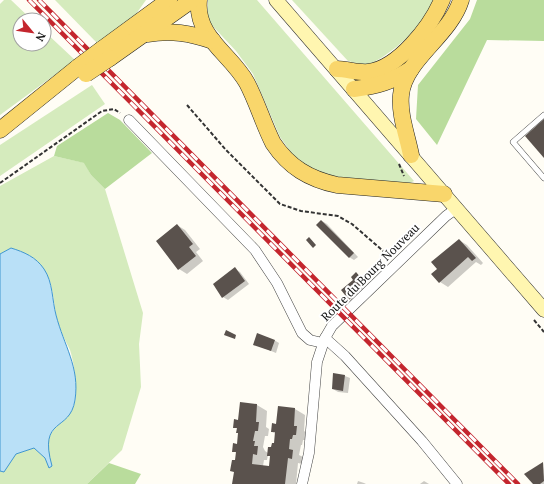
<svg xmlns="http://www.w3.org/2000/svg" width="544" height="484" viewBox="0 0 544 484" font-family="'PT Serif',serif">
<style>
.green{fill:#d5ebbd}
.forest{fill:#b9dc9c}
.water{fill:#b9e0f7;stroke:#3f96cf}
.shadow{fill:#0003;fill-rule:evenodd}
.building{fill:#5a524d}
.lines{fill:none;stroke-linecap:round;stroke-linejoin:round}
.service-casing{stroke:#444;stroke-width:6}
.minor-casing{stroke:#444;stroke-width:11}
.secondary-casing{stroke:#333;stroke-width:15}
.primary-casing{stroke:#222;stroke-width:17}
.path{stroke:#333;stroke-width:2;stroke-dasharray:4 2;stroke-linecap:butt}
.service{stroke:#fff;stroke-width:5}
.minor{stroke:#fff;stroke-width:10}
.secondary{stroke:#fff6b0;stroke-width:14}
.primary{stroke:#f9d66b;stroke-width:16}
.rail-casing{stroke:#c4262e;stroke-width:4.5}
.rail{stroke:#fff;stroke-width:3;stroke-dasharray:9;stroke-linecap:butt}
.primary-bridge-casing{stroke:#222;stroke-width:17;stroke-linecap:butt}
.primary-bridge{stroke:#f9d66b;stroke-width:16}
.labels{text-anchor:middle;dominant-baseline:central;stroke-width:4;stroke-linejoin:round;paint-order:stroke}
.street-label{font-size:12px;fill:#111;stroke:#fff}
</style>
<rect width="100%" height="100%" fill="#fffdf5"/>
<g class="green">
<polygon points="4,0 11,0 32,20 20,20 20,44 44,44 44,31 75,60 0,115 0,4"/>
<polygon points="55,0 146,0 136,14 97,43"/>
<polygon points="208,0 257,0 414,181 410,183 342,178 315,172 293,155 280,137 253,74 236,51 207,20"/>
<path d="M292,0H434C419,30 396,51 367,66L348,61Z"/>
<polygon points="92,85 105,104 0,176 0,145"/>
<path d="M54,156L85,163L91,175L105,189L143,313L139,344L141,387L122,450L87,484H0V471L4,472L16,454L34,448L45,458L48,453C44,425 69,425 75,402C78,390 74,362 70,350C65,340 60,330 57,319C53,303 54,283 44,269C36,257 24,252 11,248L0,254V186Z"/>
</g>
<g class="forest">
<polygon points="477,0 544,0 544,41 487,40 437,145 416,119 418,85 470,19"/>
<polygon points="108,113 120,120 152,153 105,189 91,175 84,163 54,156 57,146"/>
<polygon points="109,463 141,474 135,484 87,484"/>
</g>
<path class="water" d="M11,248C24,252 36,257 44,269C53,282 52,300 56,315C64,346 80,367 75,400C70,433 38,416 52,466L49,468L45,458L34,448L16,454L4,472L0,471V254Z"/>
<g class="shadow">
<polygon points="322,221 327,224 358,257 354,260 349,257"/>
<polygon points="177,225 185,230 200,249 196,252 203,261 187,274 179,269"/>
<polygon points="459,240 467,245 483,263 481,265 476,262 448,287 440,282 433,274 438,269"/>
<polygon points="235,269 240,272 249,284 228,300 223,297"/>
<polygon points="356,273 371,287 355,302 350,299"/>
<polygon points="274,340 279,343 276,353 254,344"/>
<polygon points="334,374 345,376 350,378 348,393 338,392 333,389"/>
<path d="M241,403L257,405L267,411L266,427L269,429L268,436H265L263,447L265,451L268,453L275,444L276,434L272,432L277,425L279,407L295,409L305,415L304,431L307,433L306,440H303L302,445H301L299,455L303,457L302,464L298,463L296,484H233L235,472L231,470L236,461L237,453L233,451L238,445L239,433L238,429L234,427L239,421ZM268,455L271,457L270,467L263,466L264,460H267Z"/>
<polygon points="543,463 544,484 535,484"/>
<polygon points="358,481 364,483 366,484 357,484"/>
<polygon points="424,481 429,484 420,484"/>
</g>
<g class="building">
<polygon points="544,119 544,158 525,136"/>
<polygon points="321,220 354,253 349,258 316,225"/>
<polygon points="177,224 193,244 189,247 196,256 178,270 156,241"/>
<polygon points="309,237 316,245 313,248 306,240"/>
<polygon points="459,239 476,258 472,261 468,257 439,283 431,274 437,269 431,262"/>
<polygon points="235,267 245,281 222,298 213,284"/>
<polygon points="356,272 366,284 349,300 341,290 353,280 351,277"/>
<polygon points="226,330 236,335 235,339 224,335"/>
<polygon points="257,333 275,340 271,351 253,345"/>
<polygon points="333,373 345,375 343,391 332,389"/>
<polygon points="240,402 257,404 256,422 259,422 258,431 255,431 253,441 255,441 254,446 258,446 257,455 253,454 252,464 269,466 270,456 267,456 268,447 271,447 272,443 274,443 275,432 271,432 272,423 276,424 278,406 295,408 294,426 297,426 296,435 293,435 292,439 290,439 289,449 293,450 292,459 288,458 285,484 232,484 234,472 230,471 232,460 235,460 236,452 232,452 233,443 237,444 238,433 236,433 237,428 233,428 234,419 238,420"/>
<polygon points="543,462 544,481 540,484 533,484 524,474"/>
</g>
<g class="lines">
<defs>
<polyline id="service" points="544,115 513,142 544,178"/>
<g id="minor">
<polyline points="129,120 255,250 277,283 302,333 310,340 323,343"/>
<polyline points="325,338 345,356 422,441 457,484"/>
<polyline points="302,484 309,453 317,362 325,338 332,326 446,216 457,208"/>
</g>
<polyline id="secondary" points="276,0 544,310"/>
<g id="primary">
<path d="M199,0C195,37 231,54 247,83C257,102 263,123 273,143C289,167 309,179 337,185L444,194"/>
<path d="M147,34C171,30 190,33 213,41"/>
<polyline points="102,49 169,0"/>
<polyline points="110,58 192,0"/>
<path d="M337,69C347,69 358,73 368,72C398,69 431,26 442,0"/>
<path d="M354,89C378,86 391,82 411,69"/>
<polyline points="0,130 78,67"/>
<path d="M411,155C407,135 399,114 401,95C404,60 450,36 461,0"/>
</g>
</defs>
<use href="#service" class="service-casing"/>
<use href="#minor" class="minor-casing"/>
<use href="#secondary" class="secondary-casing"/>
<use href="#primary" class="primary-casing"/>
<g class="path">
<polyline points="187,105 226,150 280,204 301,211 338,216 352,224 389,256"/>
<polyline points="399,164 404,176"/>
<polyline points="0,183 102,111 114,109 120,113"/>
<polyline points="534,320 544,332"/>
</g>
<use href="#service" class="service"/>
<use href="#minor" class="minor"/>
<use href="#secondary" class="secondary"/>
<use href="#primary" class="primary"/>
<defs>
<g id="rail">
<polyline points="29,0 509,484"/>
<polyline points="39,0 518,484"/>
</g>
</defs>
<use href="#rail" class="rail-casing"/>
<use href="#rail" class="rail"/>
<defs>
<g id="primary-bridge">
<polyline points="78,67 102,49"/>
<polyline points="86,74 110,58"/>
</g>
</defs>
<use href="#primary-bridge" class="primary-bridge-casing"/>
<use href="#primary-bridge" class="primary-bridge"/>
</g>
<g class="labels">
<g class="street-label">
<text transform="translate(370 272) rotate(-45)">Route du Bourg Nouveau</text>
</g>
</g>
<g transform="translate(32 32) rotate(119)"><circle r="19" fill="#ffffff" stroke="#a0a0a0"/>
<path d="M0-3L7 15L0 10L-7 15Z" fill="#c4262e"/>
<text y="-6" font-size="11" font-weight="bold" text-anchor="middle" fill="#111111">N</text>
</g>
</svg>
